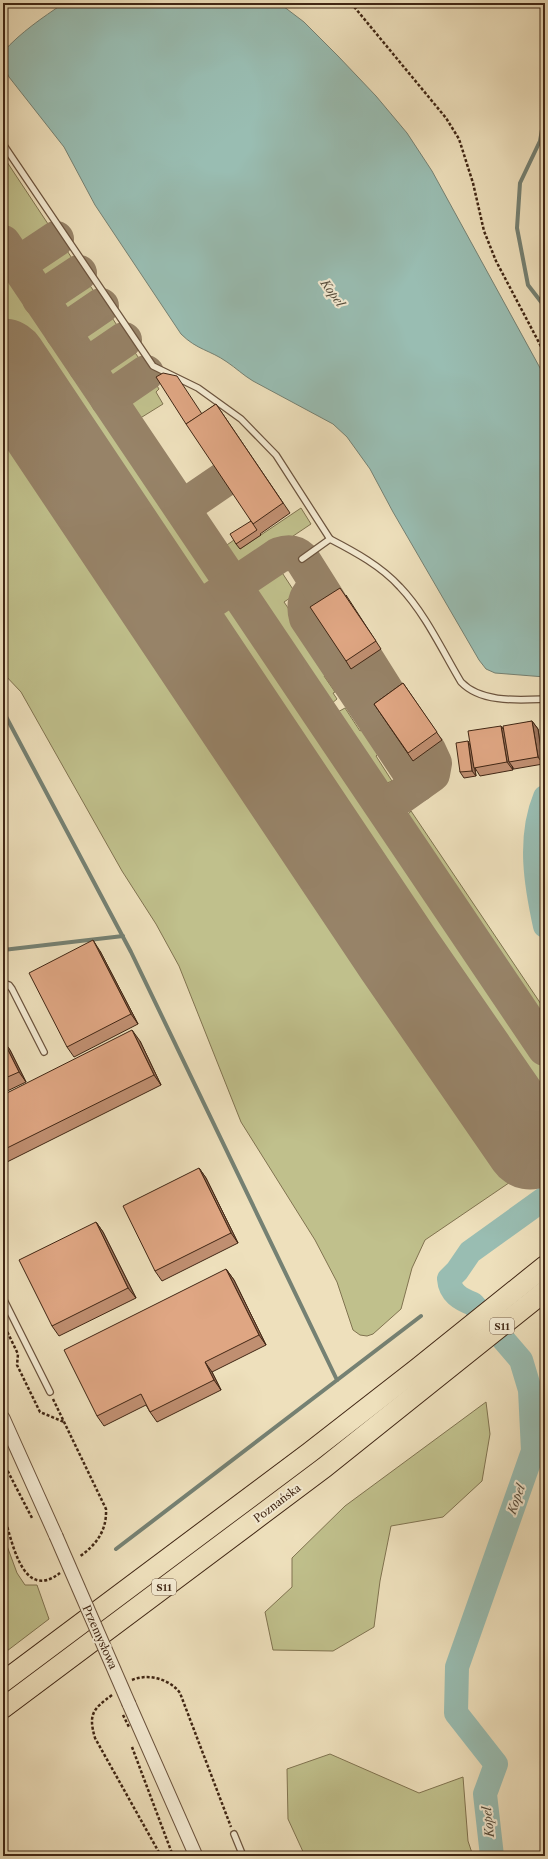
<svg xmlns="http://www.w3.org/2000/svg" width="548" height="1859" viewBox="0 0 548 1859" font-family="'Libre Caslon Text',serif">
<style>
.green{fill:#c0c08c;stroke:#807350}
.water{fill:#99bdb2;stroke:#758173}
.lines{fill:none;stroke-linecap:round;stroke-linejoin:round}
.stream{stroke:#758173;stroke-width:4}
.river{stroke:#99bdb2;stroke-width:24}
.taxiway{stroke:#978368;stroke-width:36}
.runway{stroke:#978368;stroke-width:89}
.service-casing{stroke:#6c543e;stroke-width:8}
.tertiary-casing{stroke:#6c543e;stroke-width:15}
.motorway-casing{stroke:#402614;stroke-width:22}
.path{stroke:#402614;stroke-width:2.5;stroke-dasharray:3 2;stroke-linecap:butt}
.service{stroke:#f4ebd3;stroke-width:5.5}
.tertiary{stroke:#f4ebd3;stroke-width:13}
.motorway{stroke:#eee0bc;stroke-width:20}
.tertiary-bridge-casing{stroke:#6c543e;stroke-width:15;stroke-linecap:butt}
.path-bridge{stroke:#402614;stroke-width:2.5;stroke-dasharray:3 2;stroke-linecap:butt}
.tertiary-bridge{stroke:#f4ebd3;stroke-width:13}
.wall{fill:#c08f71;stroke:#402614}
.shaded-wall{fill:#9c745c;stroke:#402614}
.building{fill:#dfa683;stroke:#402614}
.labels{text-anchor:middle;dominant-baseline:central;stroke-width:4;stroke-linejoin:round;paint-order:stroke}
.shield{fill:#f4ebd3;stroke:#76614d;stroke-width:1}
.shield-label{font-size:10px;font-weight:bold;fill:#402614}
.street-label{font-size:11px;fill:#402614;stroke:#f4ebd3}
.water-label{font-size:12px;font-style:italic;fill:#564c3c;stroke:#f4ebd3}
</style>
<rect width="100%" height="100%" fill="#eee0bc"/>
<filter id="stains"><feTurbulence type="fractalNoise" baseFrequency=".005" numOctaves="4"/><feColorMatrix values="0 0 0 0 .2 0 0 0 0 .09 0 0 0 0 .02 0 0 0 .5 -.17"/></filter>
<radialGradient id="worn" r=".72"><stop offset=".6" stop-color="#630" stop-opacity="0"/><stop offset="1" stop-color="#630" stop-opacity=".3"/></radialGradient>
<g class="green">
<polygon points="3,156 54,233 23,253 18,252 3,229"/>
<polygon points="62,243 77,266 46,287 41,286 30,270 31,264"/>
<polygon points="3,257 219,578 217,587 195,602 183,600 3,332"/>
<polygon points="84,277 100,300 69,320 64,319 52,303 53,297"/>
<polygon points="107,310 122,333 92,354 87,353 75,337 76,331"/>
<polygon points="129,344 145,367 114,387 109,386 98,370 99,364"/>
<polygon points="152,378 159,389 156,392 163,404 134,422 120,403 121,398"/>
<polygon points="3,398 522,1174 425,1240 412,1268 401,1309 373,1334 367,1336 360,1335 353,1330 337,1282 315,1240 241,1122 179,966 156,924 122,871 21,692 3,673"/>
<polygon points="301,508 311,524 250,565 247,561 246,564 247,567 241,571 233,570 223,555 224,547 234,540 240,549"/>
<polygon points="273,568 281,571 296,594 284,602 331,671 324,676 335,692 333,693 337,699 331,704 322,703 248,593 250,585"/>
<polygon points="227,600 235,602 545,1063 545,1116 543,1118 530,1115 202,628 204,615"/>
<polygon points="345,708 360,731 368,726 402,777 396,780 379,753 376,756 392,781 377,787 334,721 336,713"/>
<polygon points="411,811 545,1010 545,1036 401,822"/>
<polygon points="486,1402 490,1434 482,1481 443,1517 391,1526 380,1581 374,1627 333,1651 273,1650 265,1612 292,1587 292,1558 345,1506"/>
<polygon points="3,1535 17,1573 25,1585 37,1585 49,1619 3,1654"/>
<polygon points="330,1754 419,1793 463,1777 468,1841 473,1856 305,1856 288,1819 287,1769"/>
</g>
<path class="water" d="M64,3H279L304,22L338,56L376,96L407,133L432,171L545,377V677L495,673L486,669L479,660L393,512L370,469L347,437L333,424L253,381C243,375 236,368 227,362C210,350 197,350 181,334L95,205L64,147L9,77L3,65V52C21,32 42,18 64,3Z"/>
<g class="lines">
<g class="stream">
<polyline points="545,112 540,141 520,183 517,228 528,285 545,307"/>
<polyline points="3,711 131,952 337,1380"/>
<polyline points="3,950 123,936"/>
<polyline points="116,1549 421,1316"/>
</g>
<g class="river">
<path d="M545,797C528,838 536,885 545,926"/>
<path d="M492,1856L485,1794L496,1764L456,1713L457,1667L533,1451L530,1390L521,1360L473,1304C460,1299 450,1293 449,1279L457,1271L470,1252L545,1198"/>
</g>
<g class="taxiway">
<polyline points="3,243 545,1048"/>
<polyline points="17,265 56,239"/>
<polyline points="40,299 79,273"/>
<polyline points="63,332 101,306"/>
<polyline points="86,366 124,340"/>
<polyline points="108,399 146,373"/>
<polyline points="182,508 223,480"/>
<path d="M318,586C307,594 303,604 307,618L418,784"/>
<path d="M178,623L279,555C288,552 295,552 302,559L331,605"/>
<polyline points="366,659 393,702"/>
<polyline points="401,796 432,774 434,763 428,750"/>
<path d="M514,1122C524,1132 533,1135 545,1126"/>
</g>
<polyline class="runway" points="3,363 399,955 530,1145"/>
<defs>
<g id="service">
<polyline points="3,144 153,366 198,388 241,419 276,455 330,539"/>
<path d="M302,559L330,539C355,552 381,566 400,587C425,613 443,652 461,682C481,703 518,700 545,699"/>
<polyline points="3,983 9,985 12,989 44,1052"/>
<polyline points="3,1298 50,1392"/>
<polyline points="234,1834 243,1856"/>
</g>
<g id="tertiary">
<polyline points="3,1418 56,1536"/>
<polyline points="129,1704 196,1856"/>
</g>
<g id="motorway">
<polyline points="3,1682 309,1453 417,1369 545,1266"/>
<polyline points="3,1708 325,1467 545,1291"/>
</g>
</defs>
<use href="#service" class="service-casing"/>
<use href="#tertiary" class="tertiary-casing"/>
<use href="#motorway" class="motorway-casing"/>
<g class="path">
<polyline points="351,3 446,118 459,139 473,183 484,231 496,261 545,354"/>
<polyline points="3,1323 18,1354 17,1365 40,1412 64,1422"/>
<path d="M53,1399L106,1509C107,1531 96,1545 79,1557"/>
<polyline points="3,1462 32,1518"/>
<path d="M3,1513C12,1538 21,1603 60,1573"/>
<path d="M132,1680C148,1673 170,1679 180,1693L231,1827"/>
<path d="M112,1695C93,1709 88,1714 95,1738L161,1856"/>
<polyline points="132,1747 173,1856"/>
</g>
<use href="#service" class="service"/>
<use href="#tertiary" class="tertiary"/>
<use href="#motorway" class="motorway"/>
<defs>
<polyline id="tertiary-bridge" points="56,1536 129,1704"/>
</defs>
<use href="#tertiary-bridge" class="tertiary-bridge-casing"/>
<polyline class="path-bridge" points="123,1715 129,1727"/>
<use href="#tertiary-bridge" class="tertiary-bridge"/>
</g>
<g class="wall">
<polygon points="216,404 290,513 260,534 261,535 240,549 236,544 251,521 202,414"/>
<polygon points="346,595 381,649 351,669 346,661"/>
<polygon points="403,683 442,740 413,761 374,704"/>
<polygon points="532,721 538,729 543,764 514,769 512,766 513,770 480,776 475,768 476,776 464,778 460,772 471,746 501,726 503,729"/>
<polygon points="100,951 138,1024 74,1057 67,1047"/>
<polygon points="3,1040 10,1050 26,1082 3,1093"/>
<polygon points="140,1041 161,1085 3,1164 3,1095"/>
<polygon points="199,1168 206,1178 238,1243 162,1281 155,1271"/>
<polygon points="96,1222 103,1232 136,1298 59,1336 52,1326"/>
<polygon points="226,1269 234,1280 266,1345 212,1372 221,1390 157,1422 150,1412 146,1405 104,1426 97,1416"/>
</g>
<g class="shaded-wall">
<polygon points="532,721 538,729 543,764 538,757"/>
<polygon points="501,726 507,734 509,762 512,766 513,770 507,762"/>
<polygon points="468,741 471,747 476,776 472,771"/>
<polygon points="93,940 100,951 138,1024 131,1014"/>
<polygon points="132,1030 140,1041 161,1085 154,1075"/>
<polygon points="3,1040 10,1050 26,1082 19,1072"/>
<polygon points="199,1168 206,1178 238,1243 231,1233"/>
<polygon points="96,1222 103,1232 136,1298 128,1288"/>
<polygon points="226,1269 234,1280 266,1345 259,1335"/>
<polygon points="205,1362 212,1372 221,1390 214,1380"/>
</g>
<g class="building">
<polygon points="163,373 177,376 202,414 186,424 156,377"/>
<polygon points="216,404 283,503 253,524 186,424"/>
<polygon points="251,521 257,530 236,544 230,534"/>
<polygon points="340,588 376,641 346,661 310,607"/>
<polygon points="403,683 437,732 408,753 374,704"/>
<polygon points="532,721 538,757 509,762 503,726"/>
<polygon points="501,726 507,762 474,768 468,731"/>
<polygon points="468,741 472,771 460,772 456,743"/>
<polygon points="93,940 131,1014 67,1047 29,973"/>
<polygon points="132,1030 154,1075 3,1150 3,1095"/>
<polygon points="3,1040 19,1072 3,1079"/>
<polygon points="199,1168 231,1233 155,1271 123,1206"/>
<polygon points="96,1222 128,1288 52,1326 19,1260"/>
<polygon points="226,1269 259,1335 205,1362 214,1380 150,1412 141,1394 97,1416 64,1350"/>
</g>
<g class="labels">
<g class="shield">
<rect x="490" y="1318" width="24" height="16" rx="3"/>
<rect x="152" y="1579" width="24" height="16" rx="3"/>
</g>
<g class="shield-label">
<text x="502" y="1326">S11</text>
<text x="164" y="1587">S11</text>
</g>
<g class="street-label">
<text transform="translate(277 1503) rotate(-37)">Poznańska</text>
<text transform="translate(100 1637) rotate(66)">Przemysłowa</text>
</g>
<g class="water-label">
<text transform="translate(333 293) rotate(54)">Kopel</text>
<text transform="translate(516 1499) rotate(-71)">Kopel</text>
<text transform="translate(488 1822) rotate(-96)">Kopel</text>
</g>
</g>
<rect width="548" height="1859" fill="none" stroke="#eee0bc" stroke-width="16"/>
<rect x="4" y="4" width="540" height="1851" fill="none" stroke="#402614" stroke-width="2"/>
<rect x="8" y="8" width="532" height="1843" fill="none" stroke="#402614"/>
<rect width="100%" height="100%" filter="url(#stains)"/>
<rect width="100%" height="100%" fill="url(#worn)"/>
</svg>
